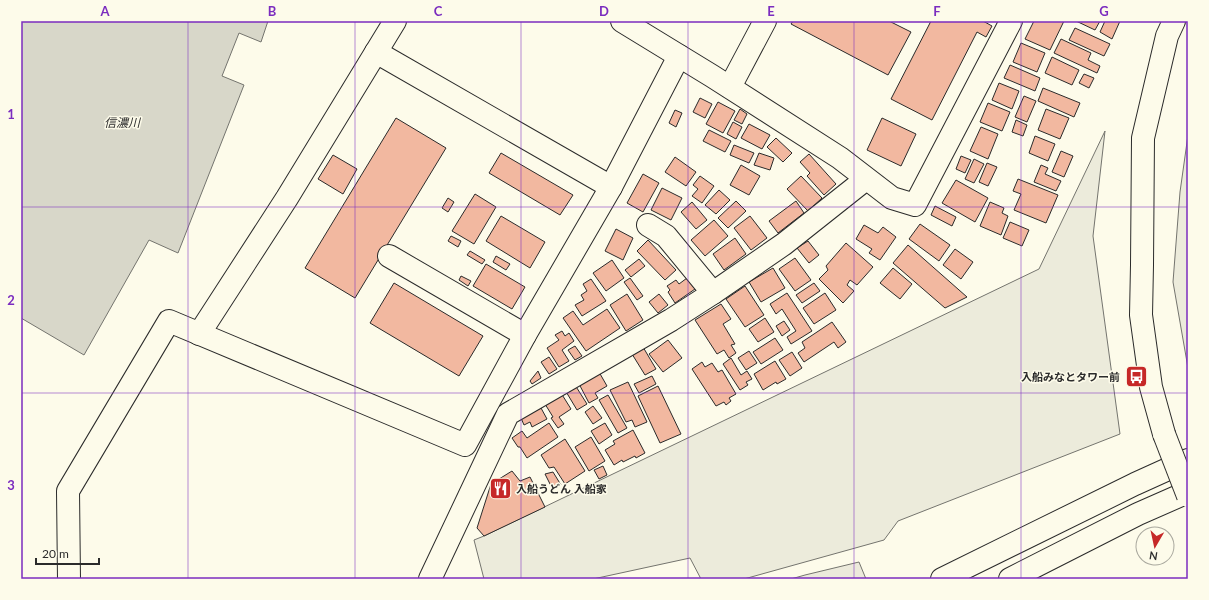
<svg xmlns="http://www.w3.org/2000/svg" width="1209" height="600" viewBox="0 0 1209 600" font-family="Lato,'Noto Sans JP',sans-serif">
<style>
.green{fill:#ecebdb;stroke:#74746e}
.parking{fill:#eceadb;stroke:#74746e}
.water{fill:#d8d7c9;stroke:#74746e}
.building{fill:#f2b8a0;stroke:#2b2b2b}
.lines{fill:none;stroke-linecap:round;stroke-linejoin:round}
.minor-casing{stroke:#2b2b2b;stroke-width:24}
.minor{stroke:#fdfbea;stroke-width:22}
.minor-bridge-casing{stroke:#2b2b2b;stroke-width:24;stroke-linecap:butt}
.minor-bridge{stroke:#fdfbea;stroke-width:22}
.grid{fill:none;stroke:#7b2cbf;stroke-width:1;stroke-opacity:0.55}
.labels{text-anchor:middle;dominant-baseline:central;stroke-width:3;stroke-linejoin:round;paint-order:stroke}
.poi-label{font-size:11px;font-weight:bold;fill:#2b2b2b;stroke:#fdfbea;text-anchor:end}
.water-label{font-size:12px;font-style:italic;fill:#2b2b2b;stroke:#fdfbea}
.neatline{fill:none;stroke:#7b2cbf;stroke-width:1.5}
.grid-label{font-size:13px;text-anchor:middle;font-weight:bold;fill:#7b2cbf}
</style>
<rect width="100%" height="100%" fill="#fdfbea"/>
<g class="green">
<polygon points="1105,131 1093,236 1120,434 898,521 884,540 744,579 701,579 690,558 593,579 484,579 474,540 484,536 1039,269"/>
<polygon points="1188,135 1188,368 1173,282 1180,192"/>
</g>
<polygon class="parking" points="859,562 866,579 791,579 805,575"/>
<polygon class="water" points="21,21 268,21 261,42 239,33 222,76 244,85 178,253 149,240 84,355 21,318"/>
<g class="building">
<polygon points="793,21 889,21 911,32 888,75 791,24"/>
<polygon points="931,21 983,21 992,26 986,37 977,32 932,120 891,99"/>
<polygon points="1034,21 1064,21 1050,50 1025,39"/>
<polygon points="1076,21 1100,21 1095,30"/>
<polygon points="1105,21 1120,21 1112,39 1100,32"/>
<polygon points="1075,28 1110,44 1104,56 1069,40"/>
<polygon points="1061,39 1091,53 1088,60 1100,66 1097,73 1054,53"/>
<polygon points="1021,43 1045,53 1037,72 1013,62"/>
<polygon points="1052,57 1079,70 1072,85 1045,73"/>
<polygon points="1010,65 1040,78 1035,91 1004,78"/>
<polygon points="1084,74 1094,78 1089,88 1079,83"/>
<polygon points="999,83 1019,91 1012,109 992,100"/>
<polygon points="1043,88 1080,103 1074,117 1038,101"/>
<polygon points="1024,96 1036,101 1027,122 1015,117"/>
<polygon points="700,98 712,104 705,118 693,112"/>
<polygon points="718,102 735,111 723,133 706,124"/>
<polygon points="988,103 1010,112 1002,131 980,122"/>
<polygon points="740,109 747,114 742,124 734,120"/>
<polygon points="1046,109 1069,118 1060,139 1038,130"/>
<polygon points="675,110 682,113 676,127 669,123"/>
<polygon points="396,118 446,148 355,298 305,268"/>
<polygon points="882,118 916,134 901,166 867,150"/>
<polygon points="1016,120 1027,125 1023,136 1012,132"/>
<polygon points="733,122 742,127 736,139 727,134"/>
<polygon points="749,124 770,135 762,149 741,138"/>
<polygon points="981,127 998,134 988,159 970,151"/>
<polygon points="709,130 731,141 725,152 703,141"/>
<polygon points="1035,136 1055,144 1048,161 1029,153"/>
<polygon points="776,138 792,153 783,162 767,147"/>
<polygon points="734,145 754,153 749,163 730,155"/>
<polygon points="1061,151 1073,156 1064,177 1052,172"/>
<polygon points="501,153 573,195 560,215 489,173"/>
<polygon points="759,153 774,158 770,170 754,165"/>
<polygon points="809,154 836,184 824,195 807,176 810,173 800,162"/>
<polygon points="333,155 357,169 343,194 318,179"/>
<polygon points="961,156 971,160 965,173 956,169"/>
<polygon points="675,157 696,172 686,186 665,172"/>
<polygon points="974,159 984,164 974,183 965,179"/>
<polygon points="987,163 997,167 988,186 979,182"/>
<polygon points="741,165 760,176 749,195 730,185"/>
<polygon points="1041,165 1048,168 1045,174 1061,181 1056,191 1034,182"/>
<polygon points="643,174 659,183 643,212 627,203"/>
<polygon points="700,176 714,186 702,203 692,196 698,189 693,185"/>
<polygon points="801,176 822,198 808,211 787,189"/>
<polygon points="1018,179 1058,195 1046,223 1014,210 1021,194 1013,191"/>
<polygon points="956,180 988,198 975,222 942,203"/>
<polygon points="662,188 682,198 671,220 651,210"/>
<polygon points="719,190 730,200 716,214 705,205"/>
<polygon points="475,194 496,207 474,244 452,231"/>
<polygon points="448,198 454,202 448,212 442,208"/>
<polygon points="736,201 746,211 728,228 718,218"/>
<polygon points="796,201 804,213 778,233 769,221"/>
<polygon points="692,202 707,220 696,229 681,212"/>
<polygon points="990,202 1004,208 1002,213 1008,216 1001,235 980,226"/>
<polygon points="935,206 956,217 952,226 931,215"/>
<polygon points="501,216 545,242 530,268 486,241"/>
<polygon points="750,216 767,238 751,250 734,228"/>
<polygon points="714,220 728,236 705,256 691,240"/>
<polygon points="1010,222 1029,230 1022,246 1003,238"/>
<polygon points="920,224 950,245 939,261 909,239"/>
<polygon points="864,225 878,233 883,227 896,237 880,260 869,253 872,249 856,239"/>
<polygon points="616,229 633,238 623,260 605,251"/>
<polygon points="451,236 461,241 458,247 448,241"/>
<polygon points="735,238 746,254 724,270 713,254"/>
<polygon points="648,240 676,270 665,280 637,251"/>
<polygon points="808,241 819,255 809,263 797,248"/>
<polygon points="846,243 873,267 857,285 850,280 847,285 854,291 843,303 819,279 828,270 826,266"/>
<polygon points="908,245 967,297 945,308 893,263"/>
<polygon points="955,249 973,262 961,279 943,265"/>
<polygon points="470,251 485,260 482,264 467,255"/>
<polygon points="496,256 510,264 506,270 493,262"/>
<polygon points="795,258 811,280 795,291 779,269"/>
<polygon points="639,259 645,266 631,277 625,270"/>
<polygon points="612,260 624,278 606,291 593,273"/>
<polygon points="486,264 525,287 512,309 473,286"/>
<polygon points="773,268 785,288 761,302 749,282"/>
<polygon points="893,268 912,284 900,299 880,283"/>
<polygon points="461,276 471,281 468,286 459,280"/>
<polygon points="630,278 643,296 637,300 624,282"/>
<polygon points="687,278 695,289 675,303 668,292 670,290 667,286 676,280 679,284"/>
<polygon points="591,279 606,301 582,316 575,305 584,300 581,295 587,291 583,284"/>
<polygon points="394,283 483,336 459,376 370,323"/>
<polygon points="814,283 820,291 802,303 796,295"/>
<polygon points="745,286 764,315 745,327 726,299"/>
<polygon points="787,293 812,331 791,344 787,337 796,331 782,309 776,314 770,304"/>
<polygon points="825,293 836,310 814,324 803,308"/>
<polygon points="627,294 643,320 626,331 610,305"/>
<polygon points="659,294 668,305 658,313 649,302"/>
<polygon points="721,304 731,319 723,324 735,344 731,345 736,353 729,358 724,350 717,354 695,320"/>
<polygon points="607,309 620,328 586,351 563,318 573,311 583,325"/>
<polygon points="765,318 774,332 758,342 749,329"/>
<polygon points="784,321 790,330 782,336 776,326"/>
<polygon points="832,322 846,342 838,348 834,342 804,362 798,353 805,348 802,342"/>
<polygon points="562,331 565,336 569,333 574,341 562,350 569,361 559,367 547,348 559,340 555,335"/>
<polygon points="775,338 783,350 761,364 753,352"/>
<polygon points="668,340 682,358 663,372 649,354"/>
<polygon points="575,346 582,356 575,360 568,350"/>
<polygon points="643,347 656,369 645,375 632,354"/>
<polygon points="749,351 757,363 746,370 738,358"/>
<polygon points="792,352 802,368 790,376 779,360"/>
<polygon points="549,357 557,369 549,374 541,362"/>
<polygon points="731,358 741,375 747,371 752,379 746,382 748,385 740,390 723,364"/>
<polygon points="775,361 786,379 777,384 776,382 763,390 754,374"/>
<polygon points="702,362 705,367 712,363 718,372 722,370 736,394 729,398 731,401 726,405 724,402 716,406 692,369"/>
<polygon points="538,371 541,378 532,384 530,381"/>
<polygon points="599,372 607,386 595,393 598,398 589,403 578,382"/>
<polygon points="652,376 656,384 639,393 634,384"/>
<polygon points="628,382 647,422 635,427 632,420 626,422 610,390"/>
<polygon points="575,385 587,404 577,410 565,390"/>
<polygon points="658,386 681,434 660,443 638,396"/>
<polygon points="561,393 571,409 559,417 564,424 558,428 551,418 553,417 545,404"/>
<polygon points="608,395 627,428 618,433 599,400"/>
<polygon points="593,406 602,418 593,424 585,412"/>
<polygon points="541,408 547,419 532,427 530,422 524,425 521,418"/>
<polygon points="549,423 558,437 527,458 520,447 518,447 512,438 522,431 527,438"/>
<polygon points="605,423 612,435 599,444 591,431"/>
<polygon points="633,430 645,453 636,458 635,456 623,462 622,460 614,465 605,450 615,444 613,441"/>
<polygon points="591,437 605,461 589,471 575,447"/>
<polygon points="565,439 585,471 565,484 554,467 549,468 541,455"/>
<polygon points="603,466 607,475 599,479 594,470"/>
<polygon points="512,471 520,481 530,477 545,507 484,536 477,528 491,484"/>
<polygon points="553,472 561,485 553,490 545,474"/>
</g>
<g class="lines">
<defs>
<g id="minor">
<polyline points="622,21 712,76 840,158 892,198 915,205 1011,21"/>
<polyline points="376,52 611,187"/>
<polyline points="730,87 765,21"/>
<polyline points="648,225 666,236 713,293 784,244 866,179"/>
<polyline points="389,256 525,335"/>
<polyline points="199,334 287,198 395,21"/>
<polyline points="1164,434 1151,387 1141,315 1142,265 1143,138 1167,36 1174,21"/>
<polyline points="69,579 68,491 169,321 465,445 525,335 611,187 679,56"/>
<polyline points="430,579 508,414 671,320 713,293"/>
<polyline points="942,579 1135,484 1188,460"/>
<polyline points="1010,579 1138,514 1188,492"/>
</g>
</defs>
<use href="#minor" class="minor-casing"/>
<use href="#minor" class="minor"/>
<defs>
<polyline id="minor-bridge" points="1164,434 1188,496"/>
</defs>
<use href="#minor-bridge" class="minor-bridge-casing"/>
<use href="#minor-bridge" class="minor-bridge"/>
</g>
<path class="grid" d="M188,21V579M355,21V579M521,21V579M688,21V579M854,21V579M1021,21V579M21,207H1188M21,393H1188"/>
<defs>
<symbol id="bus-square" viewBox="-11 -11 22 22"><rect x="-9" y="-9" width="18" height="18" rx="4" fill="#c62828" stroke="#fdfbea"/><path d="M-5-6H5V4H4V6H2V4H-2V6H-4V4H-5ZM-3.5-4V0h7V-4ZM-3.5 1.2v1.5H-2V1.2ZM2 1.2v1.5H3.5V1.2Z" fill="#fff"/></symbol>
<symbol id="restaurant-square" viewBox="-11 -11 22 22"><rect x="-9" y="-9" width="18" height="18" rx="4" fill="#c62828" stroke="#fdfbea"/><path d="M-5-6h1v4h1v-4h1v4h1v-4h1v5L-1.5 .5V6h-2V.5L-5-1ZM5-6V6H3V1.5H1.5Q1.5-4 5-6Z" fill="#fff"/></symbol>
</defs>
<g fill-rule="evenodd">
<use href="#bus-square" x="1124" y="364" width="25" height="25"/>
<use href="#restaurant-square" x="488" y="476" width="25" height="25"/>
</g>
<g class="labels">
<g class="poi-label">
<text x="1120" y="376">入船みなとタワー前</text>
<text x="516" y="488" text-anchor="start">入船うどん 入船家</text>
</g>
<g class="water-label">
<text x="122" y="122">信濃川</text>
</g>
</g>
<rect width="1209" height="600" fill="none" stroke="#fdfbea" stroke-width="44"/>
<g transform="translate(1155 546) rotate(189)"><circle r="19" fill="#fdfbea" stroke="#a9a89e"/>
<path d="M0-3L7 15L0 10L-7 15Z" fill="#c62828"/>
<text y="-6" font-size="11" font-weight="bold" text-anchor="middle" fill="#2b2b2b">N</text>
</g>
<path d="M36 558v6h63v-6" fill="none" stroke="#2b2b2b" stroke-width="2"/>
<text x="42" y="558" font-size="12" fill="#2b2b2b" stroke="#fdfbea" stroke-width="3" paint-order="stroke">20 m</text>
<rect x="22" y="22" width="1165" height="556" class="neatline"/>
<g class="grid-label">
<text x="105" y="16">A</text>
<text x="272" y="16">B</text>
<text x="438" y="16">C</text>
<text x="604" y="16">D</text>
<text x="771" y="16">E</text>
<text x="937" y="16">F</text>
<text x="1104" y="16">G</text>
<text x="11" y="119">1</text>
<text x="11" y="305">2</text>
<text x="11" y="490">3</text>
</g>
</svg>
